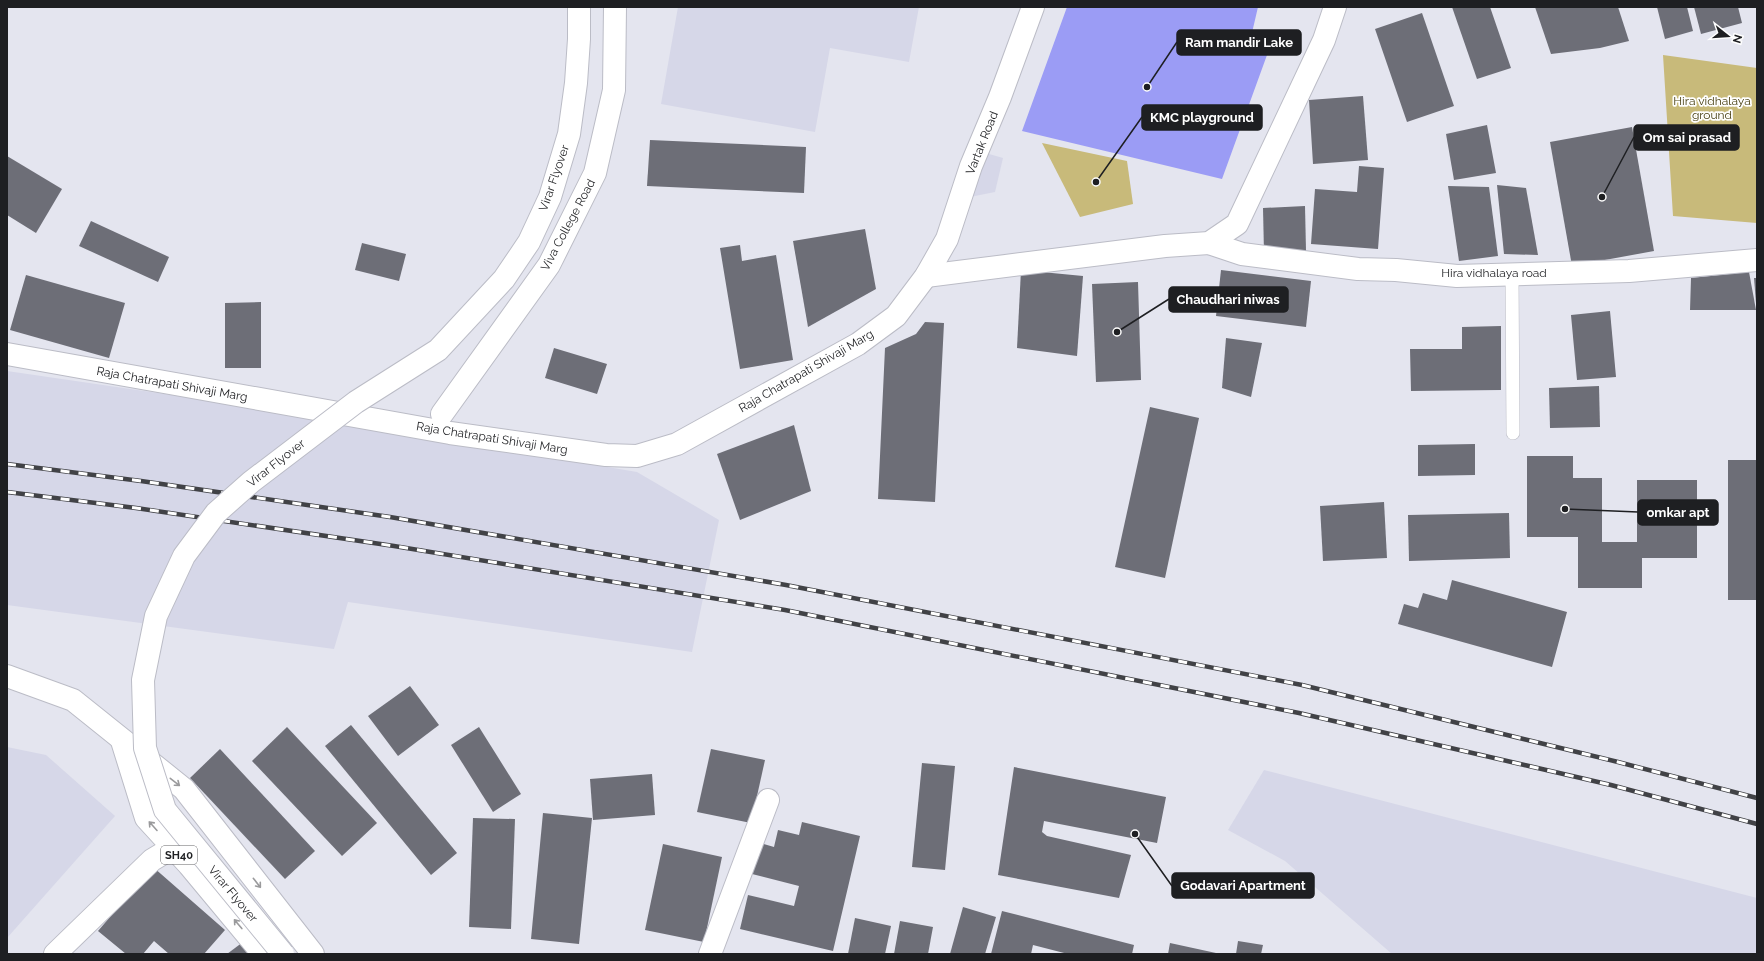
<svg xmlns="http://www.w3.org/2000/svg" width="1764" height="961" viewBox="0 0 1764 961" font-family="Raleway,sans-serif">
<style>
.built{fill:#d6d7e8}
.green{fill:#c8ba7a}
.water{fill:#9b9cf5}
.building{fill:#6d6e77}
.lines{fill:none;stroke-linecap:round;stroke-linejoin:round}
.service-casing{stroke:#bbbcc6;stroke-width:14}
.minor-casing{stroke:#bbbcc6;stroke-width:24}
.tertiary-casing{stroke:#bbbcc6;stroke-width:24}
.primary-casing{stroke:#bbbcc6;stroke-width:24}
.service{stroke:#fff;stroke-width:13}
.minor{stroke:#fff;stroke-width:22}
.tertiary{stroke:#fff;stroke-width:22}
.primary{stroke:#fff;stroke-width:22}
.rail-casing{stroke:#414246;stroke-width:4.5}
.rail{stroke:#fff;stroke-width:3;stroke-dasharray:9;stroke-linecap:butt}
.secondary-bridge-casing{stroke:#bbbcc6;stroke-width:24;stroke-linecap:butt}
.secondary-bridge{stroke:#fff;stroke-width:22}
.oneway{stroke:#9a9a9c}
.labels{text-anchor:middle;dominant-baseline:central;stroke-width:3.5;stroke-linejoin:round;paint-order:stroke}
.shield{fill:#fff;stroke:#626264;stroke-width:1}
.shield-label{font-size:11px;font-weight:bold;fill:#1e1f22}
.park-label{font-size:12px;fill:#494013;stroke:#fff}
.street-label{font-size:12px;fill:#1e1f22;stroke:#fff}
.leader{fill:none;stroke:#1e1f22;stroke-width:1.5}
.callout-dot{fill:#1e1f22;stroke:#fff;stroke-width:1.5}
.callout{fill:#1e1f22;stroke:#1e1f22;stroke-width:1.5}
.callout-label{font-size:13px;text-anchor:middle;font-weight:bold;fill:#fff}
</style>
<rect width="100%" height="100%" fill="#e4e5ef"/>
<g class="built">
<polygon points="678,7 919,7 909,62 830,48 815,132 661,104"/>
<polygon points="982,152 1003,158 995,192 970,197"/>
<polygon points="7,371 240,405 637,472 719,520 692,652 348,602 334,649 7,605"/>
<polygon points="7,747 46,755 115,816 7,938"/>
<polygon points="1264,770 1757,898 1757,954 1392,954 1285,861 1228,830"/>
</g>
<g class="green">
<polygon points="1663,55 1757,68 1757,223 1673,216"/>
<polygon points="1042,143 1127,161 1133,204 1080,217"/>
</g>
<polygon class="water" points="1067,7 1258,7 1251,37 1271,44 1222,179 1022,131"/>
<g class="building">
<polygon points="1452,7 1490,7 1511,68 1477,79"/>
<polygon points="1535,7 1618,7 1629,41 1600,48 1551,54"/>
<polygon points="1657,7 1687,7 1693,31 1665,39"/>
<polygon points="1694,7 1738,7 1742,23 1701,34"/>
<polygon points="1422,13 1454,106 1407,122 1375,29"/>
<polygon points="1363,96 1368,160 1313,164 1309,100"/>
<polygon points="1487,125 1496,173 1454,180 1446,134"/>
<polygon points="1632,127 1654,251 1572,266 1550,142"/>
<polygon points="650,140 806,147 804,193 647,186"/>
<polygon points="7,156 62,189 36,233 7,215"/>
<polygon points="1359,166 1384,168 1378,249 1311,244 1315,189 1357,192"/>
<polygon points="1497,185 1526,188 1538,255 1504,254"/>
<polygon points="1448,186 1489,187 1498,256 1459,261"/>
<polygon points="1305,206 1306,251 1264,253 1263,208"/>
<polygon points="91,221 169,257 158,282 79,246"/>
<polygon points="865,229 876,289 808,327 793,241"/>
<polygon points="362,243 406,254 399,281 355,270"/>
<polygon points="740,245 742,261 776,255 793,360 740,369 720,248"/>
<polygon points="1021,270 1083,276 1077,356 1017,348"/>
<polygon points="1221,270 1311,281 1306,327 1216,316"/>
<polygon points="1749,272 1756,310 1690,310 1691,278"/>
<polygon points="26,275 125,303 109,358 10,330"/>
<polygon points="1754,278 1757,278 1757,303 1756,303"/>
<polygon points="1138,282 1141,380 1096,382 1092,284"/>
<polygon points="261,302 261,368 225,368 225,303"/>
<polygon points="1610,311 1616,377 1577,380 1571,315"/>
<polygon points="925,322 944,323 935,502 878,499 885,348 916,334"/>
<polygon points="1501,326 1501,390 1411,391 1410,349 1462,349 1462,327"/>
<polygon points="1226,338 1262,343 1251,397 1222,388"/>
<polygon points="554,348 607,364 597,394 545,378"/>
<polygon points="1599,386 1600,427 1550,428 1549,388"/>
<polygon points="1150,407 1199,418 1165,578 1115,567"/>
<polygon points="794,425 811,491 740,520 717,454"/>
<polygon points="1475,444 1475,475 1418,476 1418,445"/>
<polygon points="1527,456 1573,456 1573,478 1602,478 1602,542 1637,542 1637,480 1697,480 1697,558 1642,558 1642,588 1578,588 1578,537 1527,537"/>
<rect x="1728" y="460" width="29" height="140"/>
<polygon points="1384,502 1387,558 1323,561 1320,506"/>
<polygon points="1509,513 1510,558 1409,561 1408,515"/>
<polygon points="1452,580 1567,612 1552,667 1398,624 1404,604 1418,608 1423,593 1447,600"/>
<polygon points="410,686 439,725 398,756 368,716"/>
<polygon points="351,725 457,853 431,875 325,746"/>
<polygon points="287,727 377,823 342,856 252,761"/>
<polygon points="479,727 521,794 493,812 451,745"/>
<polygon points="220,749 315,851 285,879 190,778"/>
<polygon points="711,749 765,760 751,823 697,812"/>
<polygon points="922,763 955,766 945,870 912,867"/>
<polygon points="1014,767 1166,797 1157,843 1044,821 1042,832 1047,836 1131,855 1119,898 998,875"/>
<polygon points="652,774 655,815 593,820 590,779"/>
<polygon points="543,813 592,818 579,944 531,939"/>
<polygon points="473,818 515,819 511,929 469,927"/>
<polygon points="802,822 860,836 833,951 740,929 748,895 794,906 799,886 752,874 760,843 774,847 778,830 799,835"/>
<polygon points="663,844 722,857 704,942 645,930"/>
<polygon points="153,867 225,930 204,954 169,954 154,941 143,954 126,954 98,931"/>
<polygon points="963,907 996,917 985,954 950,954"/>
<polygon points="1002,911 1134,945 1132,954 1068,954 1033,945 1031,954 991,954"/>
<polygon points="855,918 891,926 885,954 848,954"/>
<polygon points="900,921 933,927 928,954 894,954"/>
<polygon points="1238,941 1263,945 1261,954 1236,954"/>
<polygon points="243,942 252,954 227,954"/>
<polygon points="1170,943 1216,953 1216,954 1168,954"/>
</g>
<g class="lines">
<defs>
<polyline id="service" points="1512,274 1513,433"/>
<g id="minor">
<polyline points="1209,243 1242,254 1358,269 1396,270 1457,276 1629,271 1757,260"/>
<polyline points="926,276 1165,246 1209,243 1237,224 1324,40 1335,7"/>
<polyline points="442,414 549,265 595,173 614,90 615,7"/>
<polyline points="55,954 152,860 172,848"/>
<polyline points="710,954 768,800"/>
</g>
<polyline id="tertiary" points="7,354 450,433 606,455 637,456 677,444 858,344 896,316 926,276 947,239 971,166 1000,97 1033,7"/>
<g id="primary">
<polyline points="7,676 73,700 184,789 313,954"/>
<polyline points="122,741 146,818 189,865 263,954"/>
</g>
</defs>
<use href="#service" class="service-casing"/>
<use href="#minor" class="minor-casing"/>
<use href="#tertiary" class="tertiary-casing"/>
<use href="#primary" class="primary-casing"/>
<use href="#service" class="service"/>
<use href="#minor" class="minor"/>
<use href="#tertiary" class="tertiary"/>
<use href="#primary" class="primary"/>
<defs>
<g id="rail">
<polyline points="7,464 141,481 390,517 786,585 1302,685 1618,762 1757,798"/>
<polyline points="7,492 136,508 394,546 785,610 1299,713 1611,785 1757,824"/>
</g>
</defs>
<use href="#rail" class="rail-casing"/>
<use href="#rail" class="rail"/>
<defs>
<polyline id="secondary-bridge" points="283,954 165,810 145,748 143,680 156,616 184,556 216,513 251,482 356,402 438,350 504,279 529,242 550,197 569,134 576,83 579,39 579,7"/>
</defs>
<use href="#secondary-bridge" class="secondary-bridge-casing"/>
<use href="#secondary-bridge" class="secondary-bridge"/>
</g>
<defs><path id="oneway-shaft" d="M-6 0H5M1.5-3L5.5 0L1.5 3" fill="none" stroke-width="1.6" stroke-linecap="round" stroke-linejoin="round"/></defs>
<g class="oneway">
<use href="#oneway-shaft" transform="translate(175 782) rotate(38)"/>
<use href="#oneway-shaft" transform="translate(153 826) rotate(-132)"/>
<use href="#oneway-shaft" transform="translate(257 883) rotate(52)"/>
<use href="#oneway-shaft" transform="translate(238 924) rotate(-130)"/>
</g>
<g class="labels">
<rect class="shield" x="161" y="846" width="36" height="18" rx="3"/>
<g class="shield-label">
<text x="179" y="855">SH40</text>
</g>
<g class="park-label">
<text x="1712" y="101">Hira vidhalaya<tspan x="1712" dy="14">ground</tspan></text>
</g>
<g class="street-label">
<text transform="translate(982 143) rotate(-68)">Vartak Road</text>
<text transform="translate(554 178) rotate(-71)">Virar Flyover</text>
<text transform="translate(568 225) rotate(-62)">Viva College Road</text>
<text x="1494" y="273">Hira vidhalaya road</text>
<text transform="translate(806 371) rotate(-30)">Raja Chatrapati Shivaji Marg</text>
<text transform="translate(172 384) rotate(10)">Raja Chatrapati Shivaji Marg</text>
<text transform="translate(492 438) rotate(9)">Raja Chatrapati Shivaji Marg</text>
<text transform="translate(276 463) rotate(-38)">Virar Flyover</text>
<text transform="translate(233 894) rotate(50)">Virar Flyover</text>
</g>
</g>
<path class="leader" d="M1147 87L1177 42M1096 182L1142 117M1602 197L1634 137M1117 332L1169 299M1565 509L1638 512M1135 834L1172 886"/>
<g class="callout-dot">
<circle cx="1147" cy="87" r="4"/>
<circle cx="1096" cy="182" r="4"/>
<circle cx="1602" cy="197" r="4"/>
<circle cx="1117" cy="332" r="4"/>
<circle cx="1565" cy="509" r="4"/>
<circle cx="1135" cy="834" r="4"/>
</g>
<g class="callout">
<rect x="1177" y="30" width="124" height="25" rx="4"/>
<rect x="1142" y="105" width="120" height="25" rx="4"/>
<rect x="1634" y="125" width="105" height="25" rx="4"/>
<rect x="1169" y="287" width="119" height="25" rx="4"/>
<rect x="1638" y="500" width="80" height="25" rx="4"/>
<rect x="1172" y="873" width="142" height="25" rx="4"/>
</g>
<g class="callout-label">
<text x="1239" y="47">Ram mandir Lake</text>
<text x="1202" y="122">KMC playground</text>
<text x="1687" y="142">Om sai prasad</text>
<text x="1228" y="304">Chaudhari niwas</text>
<text x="1678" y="517">omkar apt</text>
<text x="1243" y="890">Godavari Apartment</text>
</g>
<rect width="1764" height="961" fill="none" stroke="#1e1f22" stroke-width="16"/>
<g transform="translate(1728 36) rotate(107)" stroke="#ffffff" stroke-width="3" paint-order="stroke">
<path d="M0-3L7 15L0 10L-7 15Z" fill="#1e1f22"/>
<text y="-6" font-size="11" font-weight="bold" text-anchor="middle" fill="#1e1f22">N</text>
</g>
</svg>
